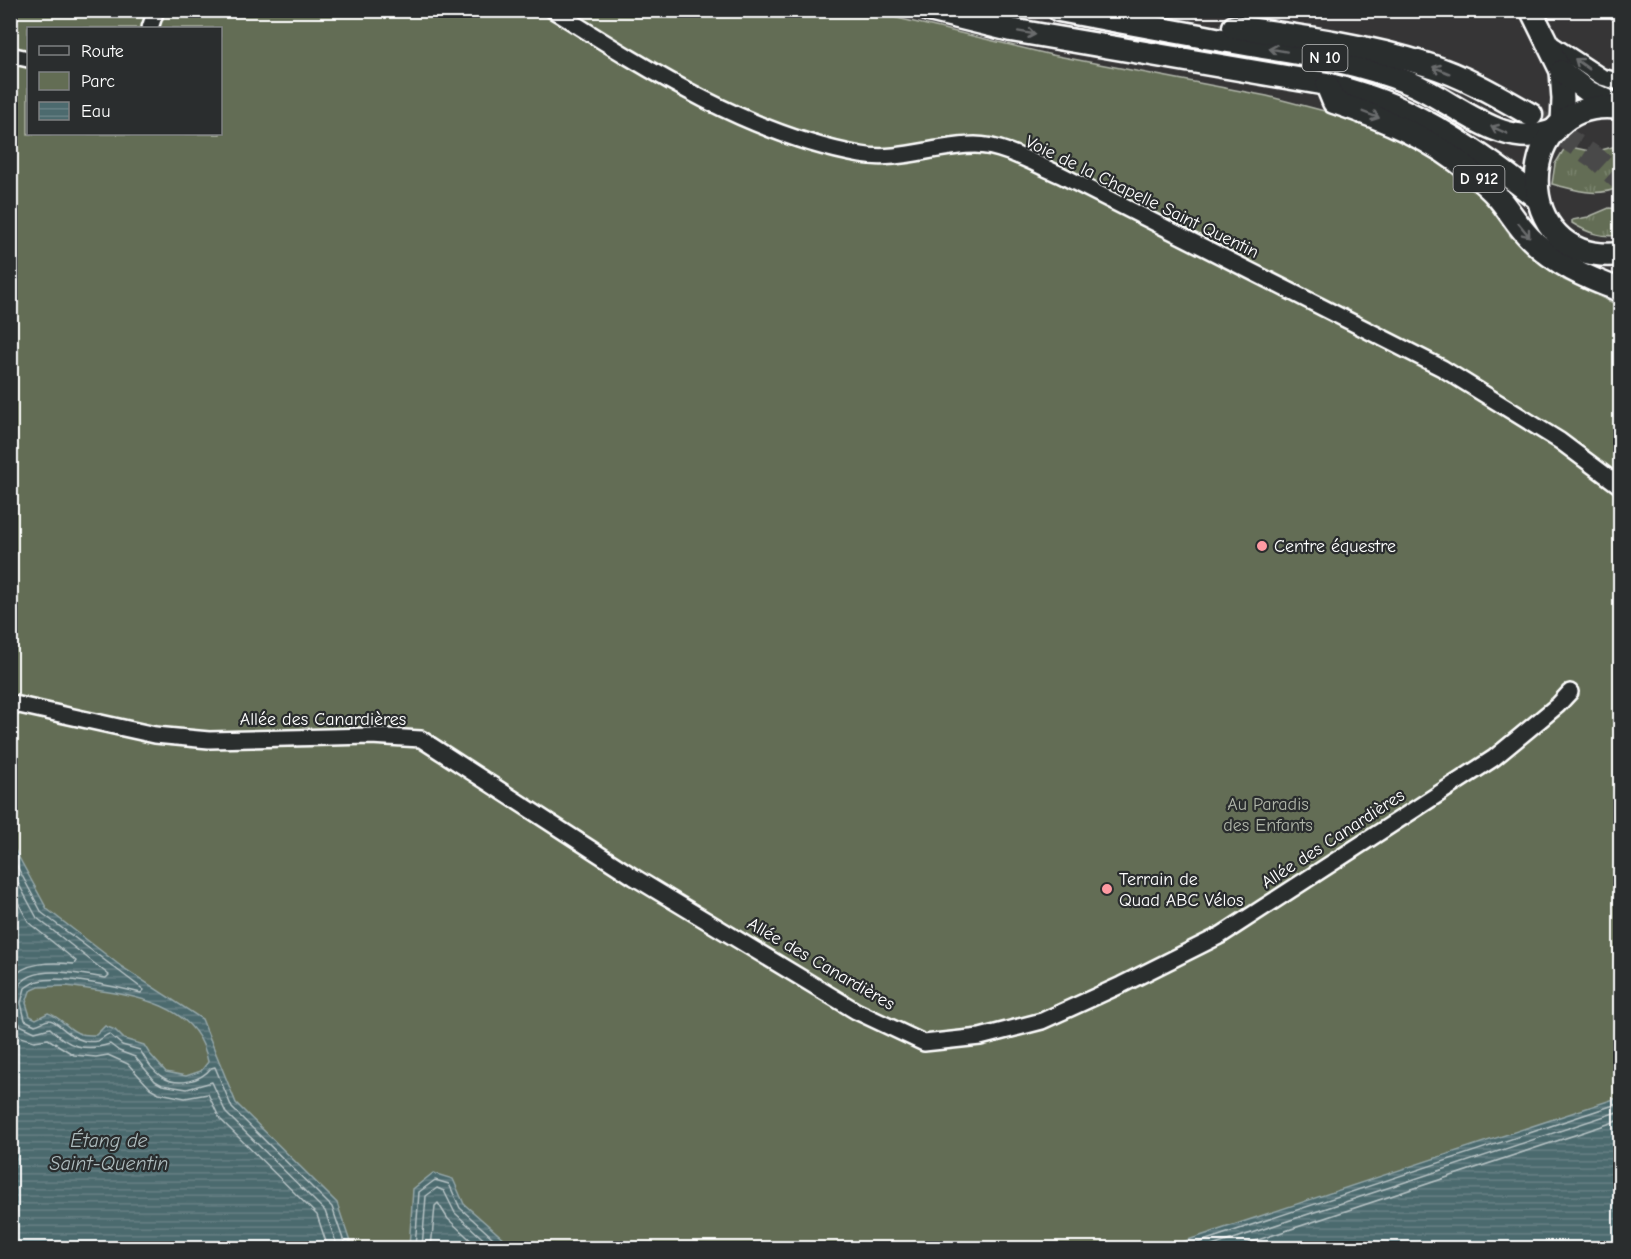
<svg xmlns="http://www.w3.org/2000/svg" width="1631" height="1259" viewBox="0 0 1631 1259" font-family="'Comic Neue',sans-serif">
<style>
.grass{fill:url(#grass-tufts);stroke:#b1b6aa;stroke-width:1.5}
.park{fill:#636d54;stroke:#b1b6aa;stroke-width:1.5;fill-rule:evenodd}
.water{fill:url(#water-rules);stroke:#94a6a8;stroke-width:1.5;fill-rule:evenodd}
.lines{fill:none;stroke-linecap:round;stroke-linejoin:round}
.shore{stroke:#b7c3c5;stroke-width:1.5}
.primary-tunnel{stroke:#4a494a;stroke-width:22;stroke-dasharray:22 11;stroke-linecap:butt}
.street-casing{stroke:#fff;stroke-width:20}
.secondary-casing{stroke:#fff;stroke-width:26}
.primary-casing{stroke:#fff;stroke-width:27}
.street{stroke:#2a2d2e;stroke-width:15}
.secondary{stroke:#2a2d2e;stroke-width:21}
.primary{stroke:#2a2d2e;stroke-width:22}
.oneway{stroke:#6a6c6d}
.poi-dot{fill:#ff9aa2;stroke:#2a2d2e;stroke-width:2}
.labels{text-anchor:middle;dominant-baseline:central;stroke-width:4.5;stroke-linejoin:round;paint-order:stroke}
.shield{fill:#2a2d2e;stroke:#bfc0c0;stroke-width:1.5}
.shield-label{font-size:16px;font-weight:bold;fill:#fff}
.street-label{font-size:18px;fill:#fff;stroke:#2a2d2e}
.poi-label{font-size:18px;fill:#fff;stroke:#2a2d2e;text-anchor:start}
.park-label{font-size:18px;fill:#b1b6aa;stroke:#2a2d2e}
.water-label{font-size:20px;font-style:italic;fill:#aebcbe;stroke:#2a2d2e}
</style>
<defs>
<pattern id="grass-tufts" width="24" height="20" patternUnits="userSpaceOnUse" patternTransform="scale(1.5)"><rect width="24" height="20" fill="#636d54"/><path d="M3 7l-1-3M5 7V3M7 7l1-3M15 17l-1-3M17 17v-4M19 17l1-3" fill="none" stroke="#7a836e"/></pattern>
<pattern id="water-rules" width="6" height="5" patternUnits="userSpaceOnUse" patternTransform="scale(1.5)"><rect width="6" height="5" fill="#4c6a6e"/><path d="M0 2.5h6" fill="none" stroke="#678084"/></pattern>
</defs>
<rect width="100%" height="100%" fill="#363536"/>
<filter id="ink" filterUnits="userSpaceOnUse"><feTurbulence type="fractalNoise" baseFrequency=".0167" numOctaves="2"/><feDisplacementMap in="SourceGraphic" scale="12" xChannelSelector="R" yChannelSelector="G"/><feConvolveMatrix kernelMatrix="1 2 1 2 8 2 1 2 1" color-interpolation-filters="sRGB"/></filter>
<g filter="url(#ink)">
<g class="grass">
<path d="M1620,145V187C1596,198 1577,190 1552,184L1555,164L1566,146L1594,152Z"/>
<path d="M1609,208L1620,209V235C1602,238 1588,233 1572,223V220L1588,217Z"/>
</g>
<path class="park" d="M10,11H868L1052,55L1267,96L1374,124L1468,176L1511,237L1564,280L1620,306V1248H11ZM28,28H220V134H28Z"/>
<g class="water">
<path d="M10,841L47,909L122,967L202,1019L236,1103L337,1203L352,1248H11ZM67,986C119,994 197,997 208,1062L201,1071L186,1076L166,1072L149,1053L144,1045L124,1039L115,1030L105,1026L96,1035C92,1035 86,1035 81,1034C68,1031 63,1018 48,1013L36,1019L30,1016L26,1003L30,991L39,987Z"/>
<polygon points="1620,1097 1620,1248 1165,1248 1191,1239"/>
<polygon points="433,1173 453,1179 464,1204 514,1248 409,1248 413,1189"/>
</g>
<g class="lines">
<g class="shore">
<path d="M10,853L42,913L144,990L141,993C116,987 62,975 38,981C33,982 29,985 25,988L21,1003L25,1020L35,1025C40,1024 45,1020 49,1020C58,1019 72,1046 97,1041C101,1040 105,1035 109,1034L122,1045L140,1050C145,1059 154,1072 162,1077C178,1087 201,1081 211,1068L215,1067L232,1108L332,1207L346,1248"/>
<path d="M10,868L37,918L109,975L106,978C81,975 26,960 15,993C12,1004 14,1015 20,1025L35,1032L50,1028C68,1047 85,1052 110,1044L119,1051L135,1057L155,1081L162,1085L187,1089L212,1082L226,1113L325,1211L338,1248"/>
<path d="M10,888L29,923L76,961L74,964C52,962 24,961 10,980"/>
<polyline points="10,1027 21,1037 34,1041 48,1039 74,1055 96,1057 108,1055 128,1064 150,1088 159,1093 185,1098 208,1094 220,1119 317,1215 328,1248"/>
<polyline points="415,1248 419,1192 435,1180 449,1184 460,1208 504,1248"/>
<polyline points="422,1248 426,1196 437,1188 444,1191 455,1213 493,1248"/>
<polyline points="431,1248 435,1206 438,1203 448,1219 479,1248"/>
<polyline points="1182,1248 1620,1103"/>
<polyline points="1206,1248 1620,1111"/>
<polyline points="1234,1248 1620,1120"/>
</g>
<polyline class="primary-tunnel" points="1531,115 1597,159 1620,180"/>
<defs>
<g id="street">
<path d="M553,10C648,70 749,135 861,155C898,162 937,145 975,145C1003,145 1035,164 1061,175L1442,368L1560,441L1620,486"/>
<polyline points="1617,10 1620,14"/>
<polyline points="150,28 156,10"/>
<polyline points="1547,41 1602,77 1620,82"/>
<polyline points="10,55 28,59"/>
<polyline points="10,703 155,735 209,740 371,736 421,739 634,877 856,1011 924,1043 980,1037 1042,1021 1121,985 1221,935 1494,758 1558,705 1570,692"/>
</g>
<g id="secondary">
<polyline points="1531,10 1561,71 1563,99 1562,123"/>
<polyline points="1561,71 1589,92 1620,106"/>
</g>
<g id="primary">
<path d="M929,10L1011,30L1327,84C1354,92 1381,99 1406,112C1453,135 1496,165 1537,198"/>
<path d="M1059,10C1123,22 1187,34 1251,45C1305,54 1359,62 1410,83C1456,102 1504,153 1555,130"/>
<path d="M1234,27C1299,36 1365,45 1428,65C1464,76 1498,96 1531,115"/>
<path d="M1327,85L1334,102C1382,118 1434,139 1472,173C1480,180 1489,187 1496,195C1508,208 1517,225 1530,238C1555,264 1587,278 1620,290"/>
<path d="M1620,108C1510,93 1508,267 1620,254"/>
</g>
</defs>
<use href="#street" class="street-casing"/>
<use href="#secondary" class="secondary-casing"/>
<use href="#primary" class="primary-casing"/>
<use href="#street" class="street"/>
<use href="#secondary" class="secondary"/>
<use href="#primary" class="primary"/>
</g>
<defs><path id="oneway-shaft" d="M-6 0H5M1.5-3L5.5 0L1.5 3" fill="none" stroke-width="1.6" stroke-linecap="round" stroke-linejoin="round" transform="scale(1.5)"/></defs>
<g class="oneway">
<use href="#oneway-shaft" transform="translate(1027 33) rotate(10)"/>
<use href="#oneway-shaft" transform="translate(1278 50) rotate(-170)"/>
<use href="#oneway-shaft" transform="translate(1582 64) rotate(-144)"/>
<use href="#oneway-shaft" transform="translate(1441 70) rotate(-158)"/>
<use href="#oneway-shaft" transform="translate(1371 115) rotate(21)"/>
<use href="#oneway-shaft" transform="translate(1499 130) rotate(-156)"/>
<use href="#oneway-shaft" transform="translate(1524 230) rotate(51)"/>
</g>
</g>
<g class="poi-dot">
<circle cx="1262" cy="546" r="6"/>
<circle cx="1107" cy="889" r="6"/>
</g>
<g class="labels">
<g class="shield">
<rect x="1302.5" y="45" width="45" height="26" rx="4.5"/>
<rect x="1453.5" y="166" width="51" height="26" rx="4.5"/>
</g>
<g class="shield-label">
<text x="1325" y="58">N 10</text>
<text x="1479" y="179">D 912</text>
</g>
<g class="street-label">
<text transform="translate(1142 197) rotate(26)">Voie de la Chapelle Saint Quentin</text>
<text x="323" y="719">Allée des Canardières</text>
<text transform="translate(1333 839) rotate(-33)">Allée des Canardières</text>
<text transform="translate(821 964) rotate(30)">Allée des Canardières</text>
</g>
<g class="poi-label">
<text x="1274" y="546">Centre équestre</text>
<text x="1119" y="879">Terrain de<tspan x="1119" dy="21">Quad ABC Vélos</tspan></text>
</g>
<g class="park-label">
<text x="1268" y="804">Au Paradis<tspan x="1268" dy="21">des Enfants</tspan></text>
</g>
<g class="water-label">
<text x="109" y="1140">Étang de<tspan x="109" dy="23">Saint-Quentin</tspan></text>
</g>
</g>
<rect width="1631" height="1259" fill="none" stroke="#2a2d2e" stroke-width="36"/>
<rect x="18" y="18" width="1595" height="1223" fill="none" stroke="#fff" stroke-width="2" filter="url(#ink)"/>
<rect x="27" y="27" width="195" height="108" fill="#2a2d2e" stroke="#7f8182" stroke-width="1.5"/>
<rect x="39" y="46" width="30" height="9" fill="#2a2d2e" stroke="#7f8182" stroke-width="1.5"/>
<text x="81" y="57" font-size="18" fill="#ffffff">Route</text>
<rect x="39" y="72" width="30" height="18" fill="#636d54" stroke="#7f8182" stroke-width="1.5"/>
<text x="81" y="87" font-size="18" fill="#ffffff">Parc</text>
<rect x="39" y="102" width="30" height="18" fill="url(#water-rules)" stroke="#7f8182" stroke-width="1.5"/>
<text x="81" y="117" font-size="18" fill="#ffffff">Eau</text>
</svg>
